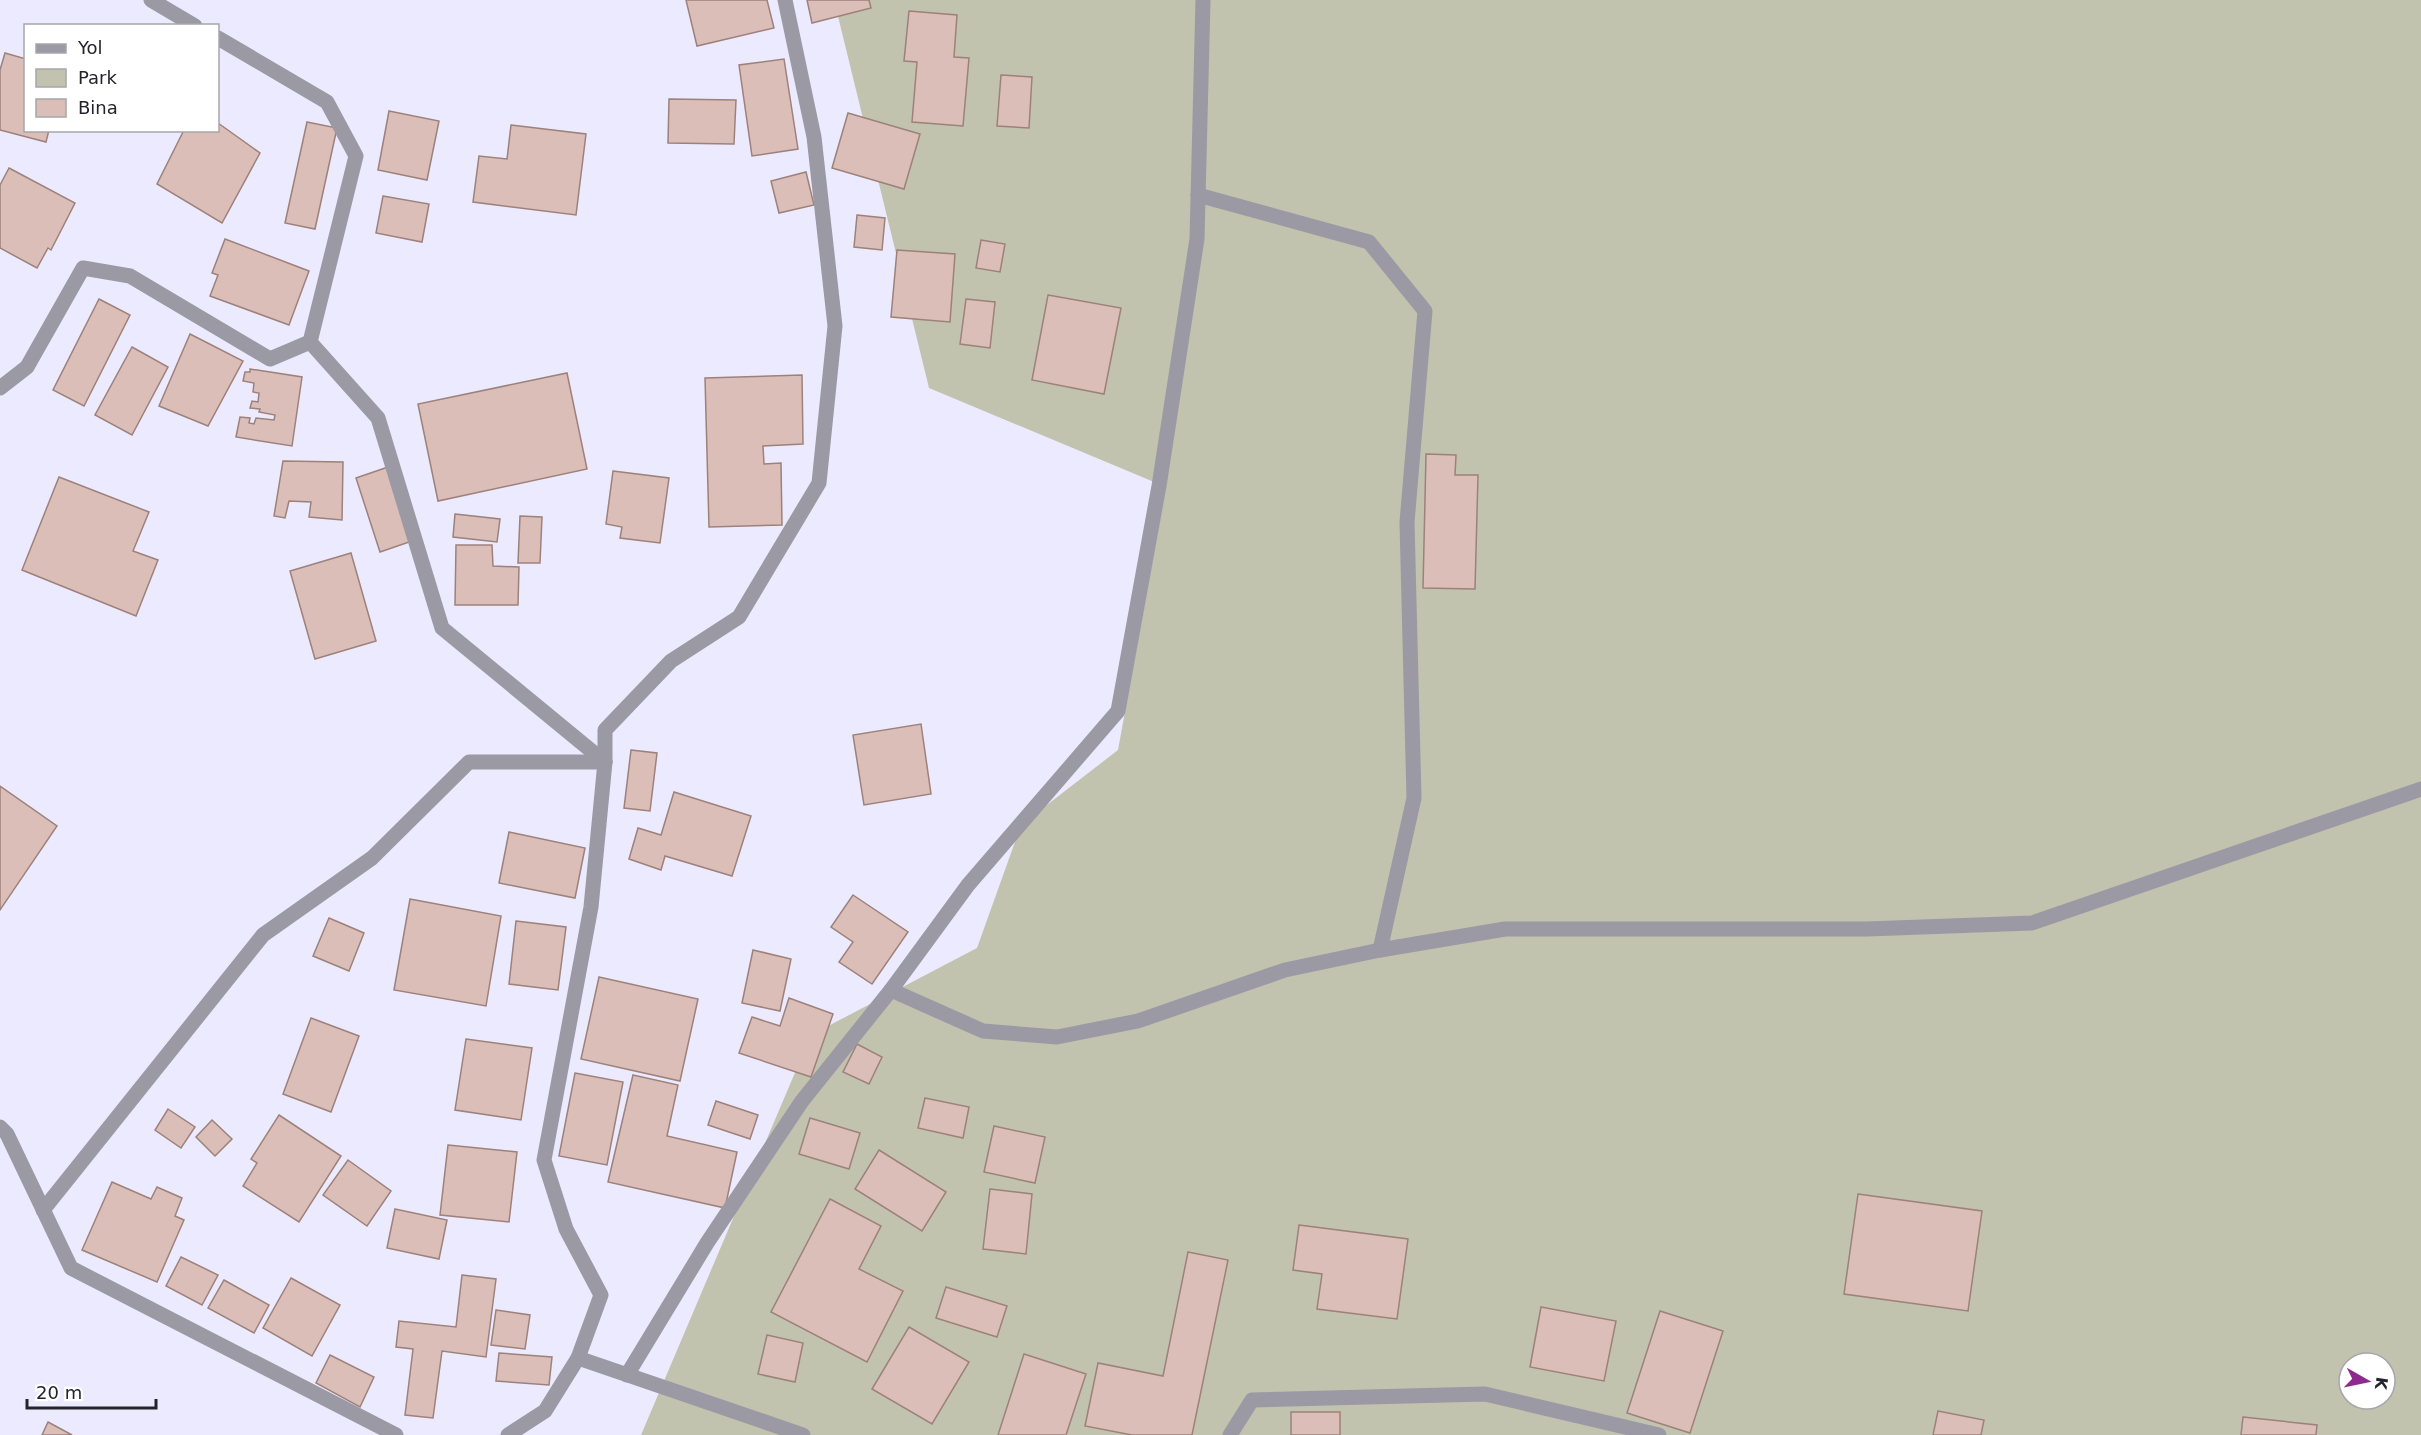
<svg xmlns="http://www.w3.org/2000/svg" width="2421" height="1435" viewBox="0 0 2421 1435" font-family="'DejaVu Sans',sans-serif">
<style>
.green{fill:#c1c3af;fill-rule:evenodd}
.building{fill:#dbbeb7;stroke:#9d817b;stroke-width:1.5}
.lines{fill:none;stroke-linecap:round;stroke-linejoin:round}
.minor{stroke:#9b99a4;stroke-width:15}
.tertiary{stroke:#9b99a4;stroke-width:15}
</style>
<rect width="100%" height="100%" fill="#eceaff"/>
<path class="green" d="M834,0H2421V1435H641L811,1035L977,948L1021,825L1118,750L1166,487L929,388ZM2349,1363H2385V1399H2349Z"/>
<g class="building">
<polygon points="686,0 767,0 774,28 697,46"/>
<polygon points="807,0 869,0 871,8 812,23"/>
<polygon points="909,11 957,15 954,57 969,58 963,126 912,122 917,62 904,61"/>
<polygon points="5,53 26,59 26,130 49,130 46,142 0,130 0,70"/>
<polygon points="784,59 798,149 752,156 739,65"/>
<polygon points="1001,75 1032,77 1029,128 997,126"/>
<polygon points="669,99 736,100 734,144 668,143"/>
<polygon points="389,111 439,121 427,180 378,170"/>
<polygon points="848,113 920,134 904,189 832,168"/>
<polygon points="307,122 337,128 315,229 285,223"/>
<polygon points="218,123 260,153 222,223 157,184 184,130 218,130"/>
<polygon points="511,125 586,134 576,215 473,202 479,156 507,159"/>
<polygon points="9,168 75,203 51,250 48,248 37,268 0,248 0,185"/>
<polygon points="806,172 814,205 779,213 771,181"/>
<polygon points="383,196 429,204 422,242 376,233"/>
<polygon points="857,215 885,218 882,250 854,247"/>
<polygon points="225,239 309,271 289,325 210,296 218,275 212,273"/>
<polygon points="981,240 1005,244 1000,272 976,268"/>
<polygon points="897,250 955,254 950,322 891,317"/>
<polygon points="1048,295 1121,308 1104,394 1032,380"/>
<polygon points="99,299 130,315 84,406 53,390"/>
<polygon points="966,299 995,302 990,348 960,344"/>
<polygon points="190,334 243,361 208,426 159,406"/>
<polygon points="132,347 168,367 132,435 95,415"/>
<polygon points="250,369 302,377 292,446 236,437 240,417 250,418 249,423 254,424 256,418 274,420 275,415 259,412 260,409 250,408 252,401 258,402 259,393 253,392 254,383 243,381 245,372 250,372"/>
<polygon points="567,373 587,469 438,501 418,404"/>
<polygon points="802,375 803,444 763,446 764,464 781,463 782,525 709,527 705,378"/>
<polygon points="1426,454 1456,455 1455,475 1478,475 1475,589 1423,588"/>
<polygon points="283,461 343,462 342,520 309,517 311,502 289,501 285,518 274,516"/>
<polygon points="388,467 412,541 380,552 356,478"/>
<polygon points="613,471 669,478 660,543 620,538 622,527 606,524"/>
<polygon points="59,477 149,512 133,551 158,560 136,616 22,570"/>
<polygon points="455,514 500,519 497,542 453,537"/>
<polygon points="520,516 542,517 540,563 518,563"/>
<polygon points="456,545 492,545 493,566 519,567 518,605 455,605"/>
<polygon points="351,553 376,641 315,659 290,571"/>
<polygon points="921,724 931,794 864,805 853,735"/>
<polygon points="631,750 657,753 650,811 624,808"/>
<polygon points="0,786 57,826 0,910"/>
<polygon points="674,792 751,816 732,876 665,856 661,870 629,859 638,828 661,835"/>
<polygon points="509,832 585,848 575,898 499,883"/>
<polygon points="853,895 908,932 872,984 839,962 853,942 831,927"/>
<polygon points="410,899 501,916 486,1006 394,990"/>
<polygon points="329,918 364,933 349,971 313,956"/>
<polygon points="516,921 566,927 558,990 509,984"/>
<polygon points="753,950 791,959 780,1011 742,1003"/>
<polygon points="599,977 698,999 680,1081 581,1059"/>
<polygon points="789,998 833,1014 811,1077 739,1053 752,1017 780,1026"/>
<polygon points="311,1018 359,1036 331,1112 283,1094"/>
<polygon points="466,1039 532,1048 521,1120 455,1110"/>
<polygon points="857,1044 882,1057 869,1084 843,1072"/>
<polygon points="575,1073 623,1082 607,1165 559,1156"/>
<polygon points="633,1075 678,1085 667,1136 737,1152 725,1208 608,1182"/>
<polygon points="925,1098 969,1107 963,1138 918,1128"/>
<polygon points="716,1101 758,1115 750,1139 708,1125"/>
<polygon points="168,1109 195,1127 181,1148 155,1130"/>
<polygon points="279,1115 341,1156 299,1222 243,1186 257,1163 251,1159"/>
<polygon points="810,1118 860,1133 849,1169 799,1154"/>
<polygon points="212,1120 232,1139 215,1156 196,1137"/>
<polygon points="994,1126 1045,1137 1035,1183 984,1172"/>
<polygon points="448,1145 517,1152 509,1222 440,1215"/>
<polygon points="879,1150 946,1192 922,1231 855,1189"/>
<polygon points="348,1160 391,1191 367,1226 323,1195"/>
<polygon points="112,1182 151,1199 157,1187 182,1198 175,1216 184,1220 157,1282 82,1250"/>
<polygon points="990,1189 1032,1194 1026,1254 983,1249"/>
<polygon points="1858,1194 1982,1211 1968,1311 1844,1294"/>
<polygon points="830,1199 881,1226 859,1269 903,1291 867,1362 771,1312"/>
<polygon points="395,1209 447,1220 439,1259 387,1248"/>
<polygon points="1299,1225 1408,1239 1397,1319 1317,1309 1322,1274 1293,1270"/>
<polygon points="1188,1252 1228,1260 1192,1435 1132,1435 1085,1426 1098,1363 1163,1376"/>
<polygon points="181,1257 218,1275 202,1305 166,1286"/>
<polygon points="462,1275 496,1279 486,1357 442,1351 433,1418 405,1415 413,1349 396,1347 399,1321 456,1327"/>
<polygon points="291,1278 340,1305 312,1356 263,1328"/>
<polygon points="224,1280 269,1305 254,1333 208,1308"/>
<polygon points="946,1287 1007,1306 997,1337 936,1318"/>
<polygon points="1541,1307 1616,1321 1604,1381 1530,1367"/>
<polygon points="496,1310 530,1315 525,1349 491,1345"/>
<polygon points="1660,1311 1723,1331 1690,1433 1627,1413"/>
<polygon points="909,1327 969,1362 932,1424 872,1389"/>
<polygon points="767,1335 803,1343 795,1382 758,1374"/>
<polygon points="499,1353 552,1357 549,1385 496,1381"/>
<polygon points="1024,1354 1086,1374 1066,1435 998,1435"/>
<polygon points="330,1355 374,1377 360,1407 316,1383"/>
<polygon points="1938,1411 1984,1420 1981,1435 1933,1435"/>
<rect x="1291" y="1412" width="49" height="23"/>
<polygon points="2243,1417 2317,1425 2316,1435 2241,1435"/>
<polygon points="48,1422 72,1435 42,1435"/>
</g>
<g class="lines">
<g class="minor">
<polyline points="151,0 195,26"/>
<polyline points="218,38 327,102 356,156 310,342 378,418 442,628 605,762"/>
<polyline points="1198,195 1369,242 1425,311 1407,522 1414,798 1380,950"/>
<polyline points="0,388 27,367 83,268 130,276 270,359 310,342"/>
<polyline points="0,1127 7,1134 71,1268 396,1435"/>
<polyline points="43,1210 263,935 372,858 469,762 605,762"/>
<polyline points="578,1358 803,1435"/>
<polyline points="627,1375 707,1243 802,1101 891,990 983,1031 1057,1037 1138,1021 1285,970 1380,950 1505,929 1867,929 2032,923 2421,789"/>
<polyline points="1230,1435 1252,1400 1485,1394 1659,1435"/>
</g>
<g class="tertiary">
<polyline points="891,990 968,885 1118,711 1159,486 1197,239 1203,0"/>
<polyline points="508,1435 545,1411 578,1358 601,1295 566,1229 544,1160 591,907 605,762 605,730 671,661 739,617 819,483 835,326 814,137 785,0"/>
</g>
</g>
<rect x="24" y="24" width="195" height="108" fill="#ffffff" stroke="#a7a7ab" stroke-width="1.5"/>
<rect x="36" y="44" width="30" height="9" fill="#9b99a4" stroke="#a7a7ab" stroke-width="1.5"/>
<text x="78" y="54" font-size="18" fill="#24232c">Yol</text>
<rect x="36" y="69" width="30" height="18" fill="#c1c3af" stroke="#a7a7ab" stroke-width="1.5"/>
<text x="78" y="84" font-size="18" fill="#24232c">Park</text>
<rect x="36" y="99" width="30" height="18" fill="#dbbeb7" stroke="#a7a7ab" stroke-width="1.5"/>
<text x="78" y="114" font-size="18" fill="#24232c">Bina</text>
<g transform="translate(2367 1381) rotate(99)"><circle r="28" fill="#ffffff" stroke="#a7a7ab" stroke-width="1.5"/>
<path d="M0-4.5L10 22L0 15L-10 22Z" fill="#8f298f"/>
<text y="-9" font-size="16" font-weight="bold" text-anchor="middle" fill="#24232c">K</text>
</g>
<path d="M27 1399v9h129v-9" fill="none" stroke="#24232c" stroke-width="3"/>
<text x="36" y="1399" font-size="18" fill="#24232c" stroke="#ffffff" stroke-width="4.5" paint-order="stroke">20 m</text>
</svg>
